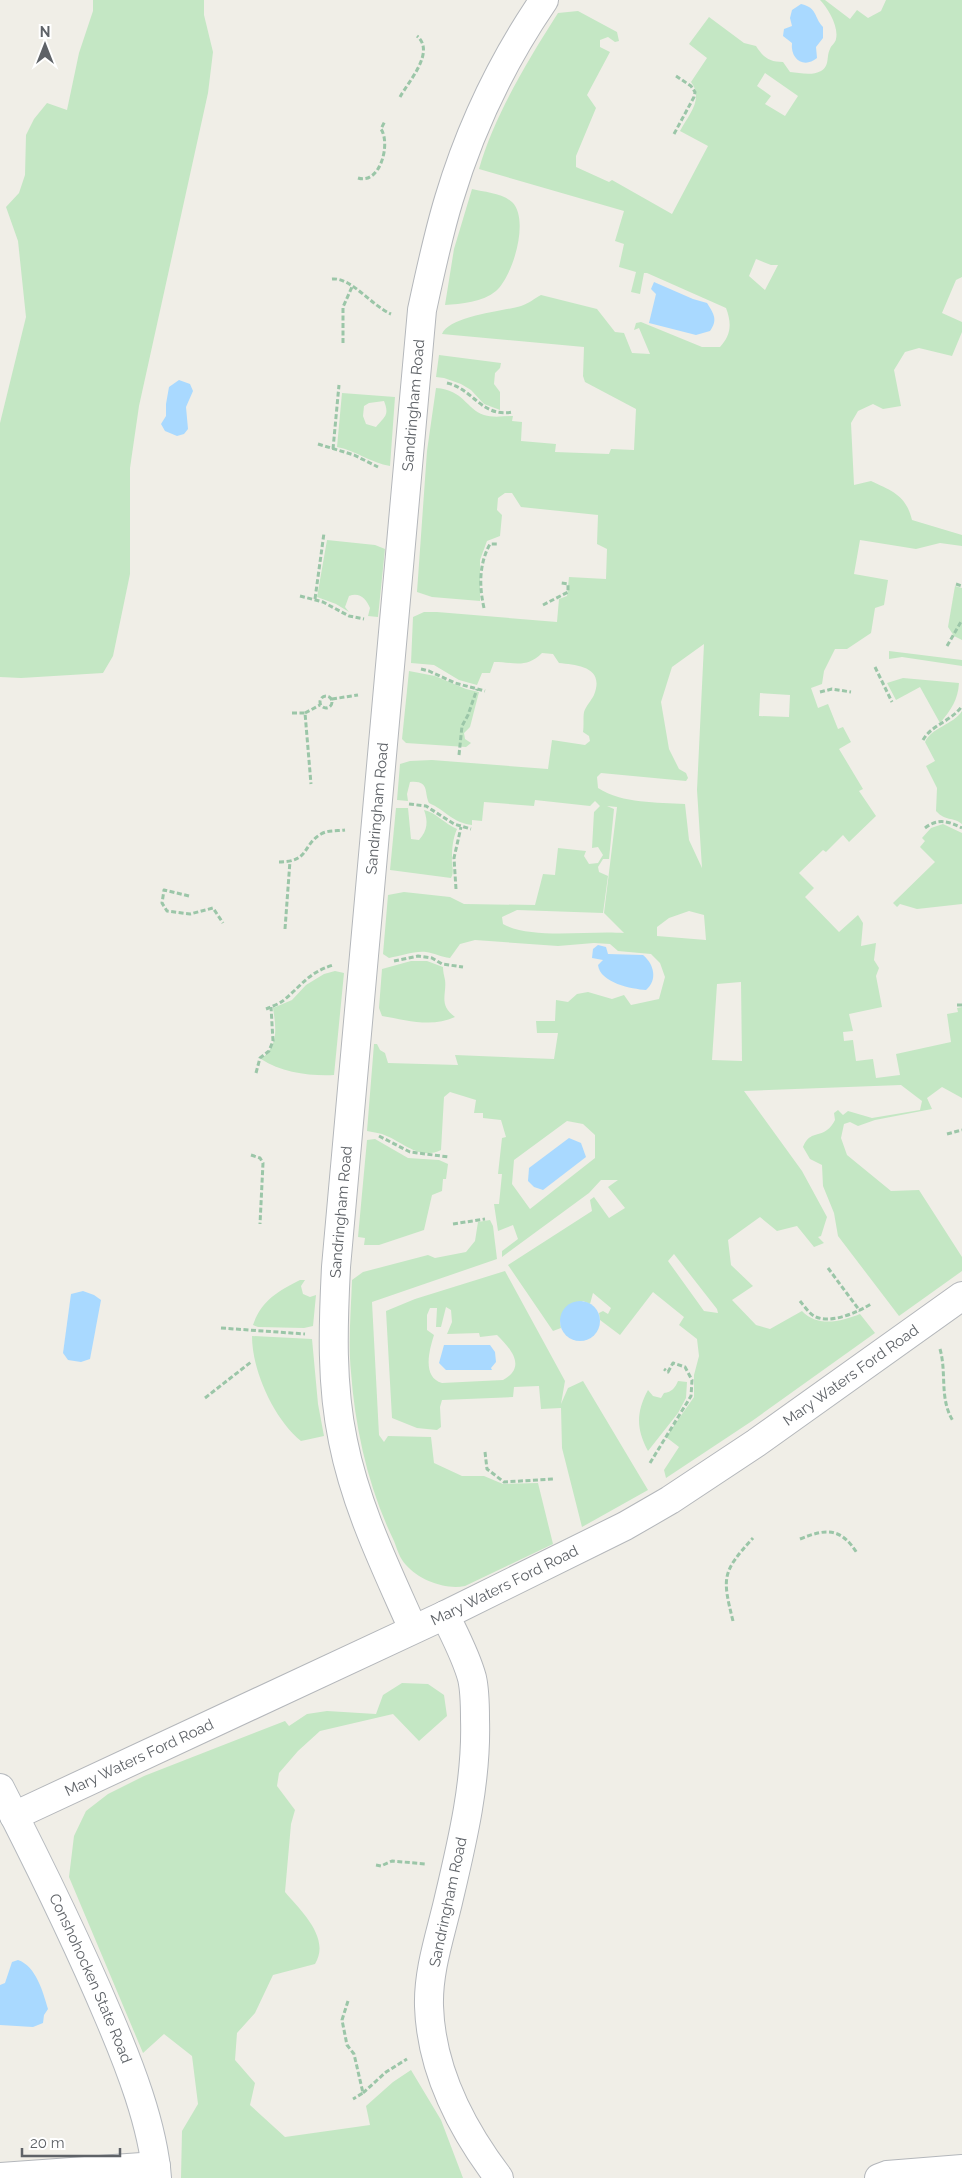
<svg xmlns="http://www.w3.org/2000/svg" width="962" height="2178" viewBox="0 0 962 2178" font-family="Raleway,sans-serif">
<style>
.green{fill:#c4e7c4;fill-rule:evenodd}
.water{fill:#a9d9ff}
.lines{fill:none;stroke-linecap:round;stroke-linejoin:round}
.minor-casing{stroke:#b4b7bb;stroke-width:30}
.tertiary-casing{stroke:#b4b7bb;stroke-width:30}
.secondary-casing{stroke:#b5b9be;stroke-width:30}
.path{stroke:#9bc6a8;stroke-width:3;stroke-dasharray:5 2.5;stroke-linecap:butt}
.minor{stroke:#fff;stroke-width:28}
.tertiary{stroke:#fff;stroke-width:28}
.secondary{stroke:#fff;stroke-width:28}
.labels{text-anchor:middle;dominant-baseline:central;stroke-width:4;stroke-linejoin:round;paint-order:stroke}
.street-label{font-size:15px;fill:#5e6267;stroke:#fff}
</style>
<rect width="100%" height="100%" fill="#f0eee7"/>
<g class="green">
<polygon points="93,0 204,0 204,15 213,52 208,93 139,406 130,468 130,574 113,656 103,673 21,678 0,677 0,423 26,317 18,241 6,207 19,193 25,175 26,135 34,119 47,103 67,110 79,53 93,11"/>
<path d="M820,0H825L850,19L857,10L868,18L881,11L886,0H962V277L956,280L942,313L962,322V332L952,356L919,348L905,352L894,370L901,406L883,409L873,404L858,411L851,423L854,485L871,481C892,491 906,495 912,520L962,535V546L940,543L916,549L860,540L854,574L888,580L884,605L875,608L871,633L847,649H835L824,671L822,684L811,688L818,708L828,704L838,729L843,727L851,742L839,749L863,789L859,791L876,816L849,842L843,835L826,852L823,850L799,873L814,888L805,897L839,932L858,915L863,923L861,946L876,943L874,960L879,968L876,976L882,1007L849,1014L853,1031L843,1032L844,1041L853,1040L856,1061L873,1059L876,1078L900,1075L896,1054L951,1042L947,1014L958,1012L957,1008L962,1007V1098L942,1087L927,1098L932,1109L875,1120L858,1126L850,1122L844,1124L841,1138L847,1155L891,1191L919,1190L962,1257V1271L899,1316L838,1236L834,1213L823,1186L822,1165L810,1159L803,1147C809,1132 817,1137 827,1130C830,1128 833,1124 835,1120L834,1113L838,1110L843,1115L848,1111L872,1118L920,1110L922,1101L901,1085L744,1091L802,1171L827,1217L821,1236L818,1237L824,1243L814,1247L797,1226L777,1231L760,1217L728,1240L731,1265L753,1286L732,1300L756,1325L770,1329L802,1311C818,1328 842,1321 860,1314L875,1333L752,1421L666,1478L664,1470L679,1447L666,1437L694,1397V1375L699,1356L697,1339L679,1325L684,1317L653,1292L620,1335L600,1320L599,1313L603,1311L608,1314L611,1308L593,1293L590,1304L583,1301L560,1321L561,1328L553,1331L508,1265L592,1211L590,1200L594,1197L609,1218L625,1208L608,1187L618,1180H601L589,1193L502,1257V1251L518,1239L513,1225L498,1231L494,1204H499L502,1174H498L502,1138L506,1137L501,1120L483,1118V1113H474L476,1100L450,1092L444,1097L441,1150C419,1161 402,1141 382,1134C378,1133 372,1132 367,1131L374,1044H377L380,1050L385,1053L388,1063L458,1065L455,1055L554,1059L558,1033H537L536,1021H555L556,1000L568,1002L577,994L588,992L612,999L624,995L631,1005L659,999L665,977L660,963L651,954L618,951L610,944L594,943L558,946L475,940L460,944L450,958C441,957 434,953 426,952C413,951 401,956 389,958L383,954L388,895L404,892L450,897L464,904L535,905L543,874L555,875L558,848L586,851L584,856L589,864L598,863L603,855L598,847L592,848L594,812L600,806L595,801L590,806L535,800L534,806L484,802L482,821L472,820V825C453,823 445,810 429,803C424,793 430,780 410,782L407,794L408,801L397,800L400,764L410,761L432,760L548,769L552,740L585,745L590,741L589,736L583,732C584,726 583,718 584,712C586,706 591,701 594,695C605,667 578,665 559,663L553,654L542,653C526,669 514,662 494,662L490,673H482L477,685L459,680L434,665L411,663L413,617L424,612H437L557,622L559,599L567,596L569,577L606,579L607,549L597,544L598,515L521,507L512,493H505L498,498L497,510L502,515L500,536L487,541L480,560V601L432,597L417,592L427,451L436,388C464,390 466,409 484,415C493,418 504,416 513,416L512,421L522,422L521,441L556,444L555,452L609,454L611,449L634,450L636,409L585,382L583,376L584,347L442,334C449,316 504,311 521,306C528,304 535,298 541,295L597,309L615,332L624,333L632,353L650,354L639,328L634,330L636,323L641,322L702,347H720C731,335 732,324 726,308L647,273H644L640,294L631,292L636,272L619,267L624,244L615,241L624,211L479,169C494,116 528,60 558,13L578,11L617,32L619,41L615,42L608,37L600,40V47L610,52L587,95L596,108L576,156V167L609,182L612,180L672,214L708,146L680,131C689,114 704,99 691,82L707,58L689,44L709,17L744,43L756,46C763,57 769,62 783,62L790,72C800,73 812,76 821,71C830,66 826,57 830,49C831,45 835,44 836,39C839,27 828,8 820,0ZM765,73L798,96L785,116L765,104L771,96L757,86ZM756,259L771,265H778L765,290L749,276ZM704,644L697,790L702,868L689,840L685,804C657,802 623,804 598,788L597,777L601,773L686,781L688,778L686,773L679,769L669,749L661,702L672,667ZM760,693L790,695L789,717L759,716ZM607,806L617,807L604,913L624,933C590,930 532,940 503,924L502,917L517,910L603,913L608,876L599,872L598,867L603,859H609L614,809ZM689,911L704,915L706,940L657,936V927L669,918ZM741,982L742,1061L712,1060L717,984ZM567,1121L583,1124L595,1135V1158L530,1209L512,1184L514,1160ZM674,1254L717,1309L718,1313L704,1311L668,1261Z"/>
<path d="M472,189C484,192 502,193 512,202C530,219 513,276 496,291C483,302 461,304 445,305L454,249Z"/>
<polygon points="439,355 501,363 500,368 495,373 494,384 500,392 500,410 484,404 471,390 461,384 444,378 436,377"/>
<path d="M342,393L395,397L390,466C371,463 357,451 337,447ZM384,401C390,416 384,417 376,427L366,424L363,416L364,406L369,403Z"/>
<path d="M327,540L375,545L385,549L378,617L368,616L370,608C366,599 360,592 349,596L345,607L349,612L336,604L317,597Z"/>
<polygon points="955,586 962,588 962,640 954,636 948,627"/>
<polygon points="889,651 962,660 962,666 902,657 889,659"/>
<polygon points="409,671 435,676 466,689 479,692 470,727 464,733 465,739 471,743 466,747 406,743 402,739"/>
<path d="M903,678L959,683C958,700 951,710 940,723L920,687L896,700L887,683Z"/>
<path d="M962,711V824C952,816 946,822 936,811L937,788L926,766L935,761L925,742C932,727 953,725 962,711Z"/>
<path d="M396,808H408L411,839L419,840C428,830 428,821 424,810C435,812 445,824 457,829C453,838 452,848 452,858C451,865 455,871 451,878L390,870Z"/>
<polygon points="943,824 962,833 962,904 917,909 900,904 897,907 893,903 935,862 920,847 925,841 922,838 931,828"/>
<path d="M411,961H427L443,967C443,972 444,975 445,980C447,994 438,1005 455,1017C432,1028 406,1020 382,1016L379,1008L382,969Z"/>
<path d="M335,971L344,973L334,1075C310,1076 282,1073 261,1059C279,1045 276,1028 273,1008L292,1000L306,985L324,974Z"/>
<polygon points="375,1139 408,1158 439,1160 448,1164 446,1179 443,1179 442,1191 432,1195 424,1230 379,1245 364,1245 365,1238 358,1237 367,1140"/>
<path d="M490,1220L493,1226L497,1259L372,1302L379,1435L384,1442L388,1436L431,1437L434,1463L462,1476H484L503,1484L538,1483L553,1544L465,1586C445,1590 419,1580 406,1565C400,1559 397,1549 394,1541C369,1490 355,1429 351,1372C348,1342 351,1311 352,1280L363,1272L428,1255L435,1258L466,1252L475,1241L478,1222Z"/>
<path d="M505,1271L565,1381L561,1404L568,1388L583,1381L648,1490L582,1527L562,1448L561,1408L541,1409L539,1386L514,1387L513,1397L442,1400L440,1407L441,1427L437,1430L417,1428L392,1418L386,1311L415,1299ZM446,1307L451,1310L452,1322L447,1334L479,1333L480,1337L497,1335C511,1349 527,1367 503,1380L442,1383C422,1377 429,1351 434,1335L427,1330V1315L430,1308H437L436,1327H441Z"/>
<path d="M300,1280H305L301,1286L303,1294L310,1297L316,1295L313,1326L304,1328L258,1327L253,1325C261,1301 278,1291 300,1280Z"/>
<path d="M252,1336L312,1339L318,1404L324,1436L301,1441C274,1419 252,1371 252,1336Z"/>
<path d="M678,1381L687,1382L686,1398L678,1413L648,1451C636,1429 636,1412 648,1390L653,1396L661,1398L664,1393C672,1392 675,1388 678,1381Z"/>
<path d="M402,1683L428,1684L444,1695L447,1716L419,1741L393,1714L320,1731L298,1751L279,1773L277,1786L295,1810L291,1824L285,1892C301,1911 331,1938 315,1964L273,1975L255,2013L237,2033L235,2060L255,2083L250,2105L285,2137L370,2125L366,2106L393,2082L411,2070L441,2120L463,2178H181L182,2131L198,2104L192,2056L164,2034L143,2053L69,1877L74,1836L86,1811L108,1794L144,1776L285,1721L289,1726L307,1714L327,1711L376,1714L383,1695Z"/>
</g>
<g class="water">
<path d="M801,4C818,8 813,16 823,27V38L816,47L817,58C804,69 790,59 792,43L783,36L784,29L792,26L790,18L792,10Z"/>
<path d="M654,282L693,299L707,303C714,314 718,320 710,331L696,335L649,323L656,294L651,289Z"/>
<polygon points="179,380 190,384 193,391 186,407 188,429 184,434 177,436 165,431 161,424 166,416 166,404 169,387"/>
<path d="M598,945L606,947L608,954L643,955C654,964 658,980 646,990C632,989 600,983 598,965L603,960L592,958L593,949Z"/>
<polygon points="569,1138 581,1143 586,1157 543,1190 534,1187 528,1181 529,1168"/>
<polygon points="83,1291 94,1295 101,1300 90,1359 81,1362 68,1360 63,1353 71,1294"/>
<circle cx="580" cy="1321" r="20"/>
<polygon points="444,1345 490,1345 495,1352 496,1362 491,1368 492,1370 446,1370 439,1363"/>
<path d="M18,1960C36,1966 43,1992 48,2009L44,2015L43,2023L33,2027L0,2025V1985L5,1983L12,1962Z"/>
</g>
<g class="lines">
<defs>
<g id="minor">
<path d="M445,1615C455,1636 466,1656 472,1678C475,1691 475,1706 475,1719C477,1781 462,1843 448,1902C440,1936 428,1971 429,2006C431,2070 461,2128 499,2178"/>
<path id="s1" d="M413,1629C386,1568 356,1507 343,1441C331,1384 333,1326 336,1267L422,310C430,273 438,235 449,199C470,129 503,60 544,0"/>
<polyline points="0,2177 156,2166"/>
<polyline points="879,2178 887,2175 962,2169"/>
</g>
<g id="tertiary">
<path id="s2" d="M14,1816L445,1615L625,1526L670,1500L756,1443L962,1296"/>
</g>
<g id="secondary">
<path id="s3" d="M0,1788C38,1862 75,1937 108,2015C129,2064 153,2125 157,2178"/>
</g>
</defs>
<use href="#minor" class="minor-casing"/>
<use href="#tertiary" class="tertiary-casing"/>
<use href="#secondary" class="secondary-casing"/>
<g class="path">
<path d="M400,97C408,82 436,52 417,36"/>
<polyline points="674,134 694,97 695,92 691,86 676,76"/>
<path d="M358,178C380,185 391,144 381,129L385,121"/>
<path d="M332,279C351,277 372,306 391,314"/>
<polyline points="343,343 343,307 352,287"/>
<path d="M447,383C474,389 481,418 513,412"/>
<polyline points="318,444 354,455 378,467"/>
<polyline points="333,449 339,385"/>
<polyline points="956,584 962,586"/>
<polyline points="300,596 323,602 349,616 364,619"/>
<polyline points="315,599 324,533"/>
<polyline points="543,605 568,592 568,584 561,583"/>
<path d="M484,608C479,586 479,564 490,544H499"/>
<polyline points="947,646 962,620"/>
<polyline points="875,667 892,702"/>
<polyline points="421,669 429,671 455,683 485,691"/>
<polyline points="820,692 832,689 851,692"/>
<circle cx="326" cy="702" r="6"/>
<polyline points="332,699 358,695"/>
<polyline points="292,713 305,713 311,784"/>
<polyline points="305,713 320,705"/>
<path d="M923,740C931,725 952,721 962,706"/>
<polyline points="459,755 462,726 468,715 477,689"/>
<polyline points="409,804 426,806 454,824 471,829"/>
<path d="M925,828C938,818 948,821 962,828"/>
<path d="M279,862C310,862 302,845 321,834C328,830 337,831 345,830"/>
<polyline points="456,889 454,858 461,827"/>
<polyline points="189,896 164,890 162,903 167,911 190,914 213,908 223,923"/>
<polyline points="285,929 290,861"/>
<polyline points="394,961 418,956 432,958 442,964 463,967"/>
<polyline points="957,1005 962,1005"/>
<path d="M266,1009C271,1007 279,1004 284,1000C303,984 308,973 333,965"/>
<polyline points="256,1073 260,1058 269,1051 273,1041 271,1007"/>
<polyline points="947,1134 962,1130"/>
<polyline points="379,1136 410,1152 449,1157"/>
<polyline points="251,1155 260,1158 263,1163 260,1224"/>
<polyline points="453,1224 485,1219"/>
<polyline points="828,1268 860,1311"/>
<path d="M800,1301C804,1306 809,1313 814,1316C830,1325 858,1312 871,1304"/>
<polyline points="221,1328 305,1334"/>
<path d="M940,1349C947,1374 939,1398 953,1421"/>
<polyline points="205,1398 251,1362"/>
<polyline points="485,1452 487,1469 504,1482 554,1479"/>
<polyline points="650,1463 691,1396 692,1380 685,1367 673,1363 668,1372 664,1369"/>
<path d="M800,1539C827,1528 841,1528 857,1553"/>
<path d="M733,1621C722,1577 722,1572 753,1538"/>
<polyline points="376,1865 381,1866 392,1861 426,1864"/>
<polyline points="348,2001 342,2020 347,2045 354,2054 363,2093 353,2099"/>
<polyline points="363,2093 386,2072 407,2059"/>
</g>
<use href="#minor" class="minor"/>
<use href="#tertiary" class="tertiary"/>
<use href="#secondary" class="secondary"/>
</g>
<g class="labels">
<g class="street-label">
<text stroke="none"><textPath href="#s1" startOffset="1241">Sandringham Road</textPath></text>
<text stroke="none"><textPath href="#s1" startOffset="836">Sandringham Road</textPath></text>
<text stroke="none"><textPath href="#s1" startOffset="431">Sandringham Road</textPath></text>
<text stroke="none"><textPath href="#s2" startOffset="948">Mary Waters Ford Road</textPath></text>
<text stroke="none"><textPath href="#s2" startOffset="542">Mary Waters Ford Road</textPath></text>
<text stroke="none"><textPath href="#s2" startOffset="138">Mary Waters Ford Road</textPath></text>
<text transform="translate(448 1902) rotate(-78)">Sandringham Road</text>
<text stroke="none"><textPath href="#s3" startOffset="211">Conshohocken State Road</textPath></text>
</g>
</g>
<g transform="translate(45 45)" stroke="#ffffff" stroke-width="4" paint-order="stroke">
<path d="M0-4L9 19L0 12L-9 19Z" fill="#5e6267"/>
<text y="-8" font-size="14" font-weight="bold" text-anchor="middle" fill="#5e6267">N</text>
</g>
<path d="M22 2148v8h98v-8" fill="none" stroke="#5e6267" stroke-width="2.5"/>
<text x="30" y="2148" font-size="15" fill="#5e6267" stroke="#ffffff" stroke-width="4" paint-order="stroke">20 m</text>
</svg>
